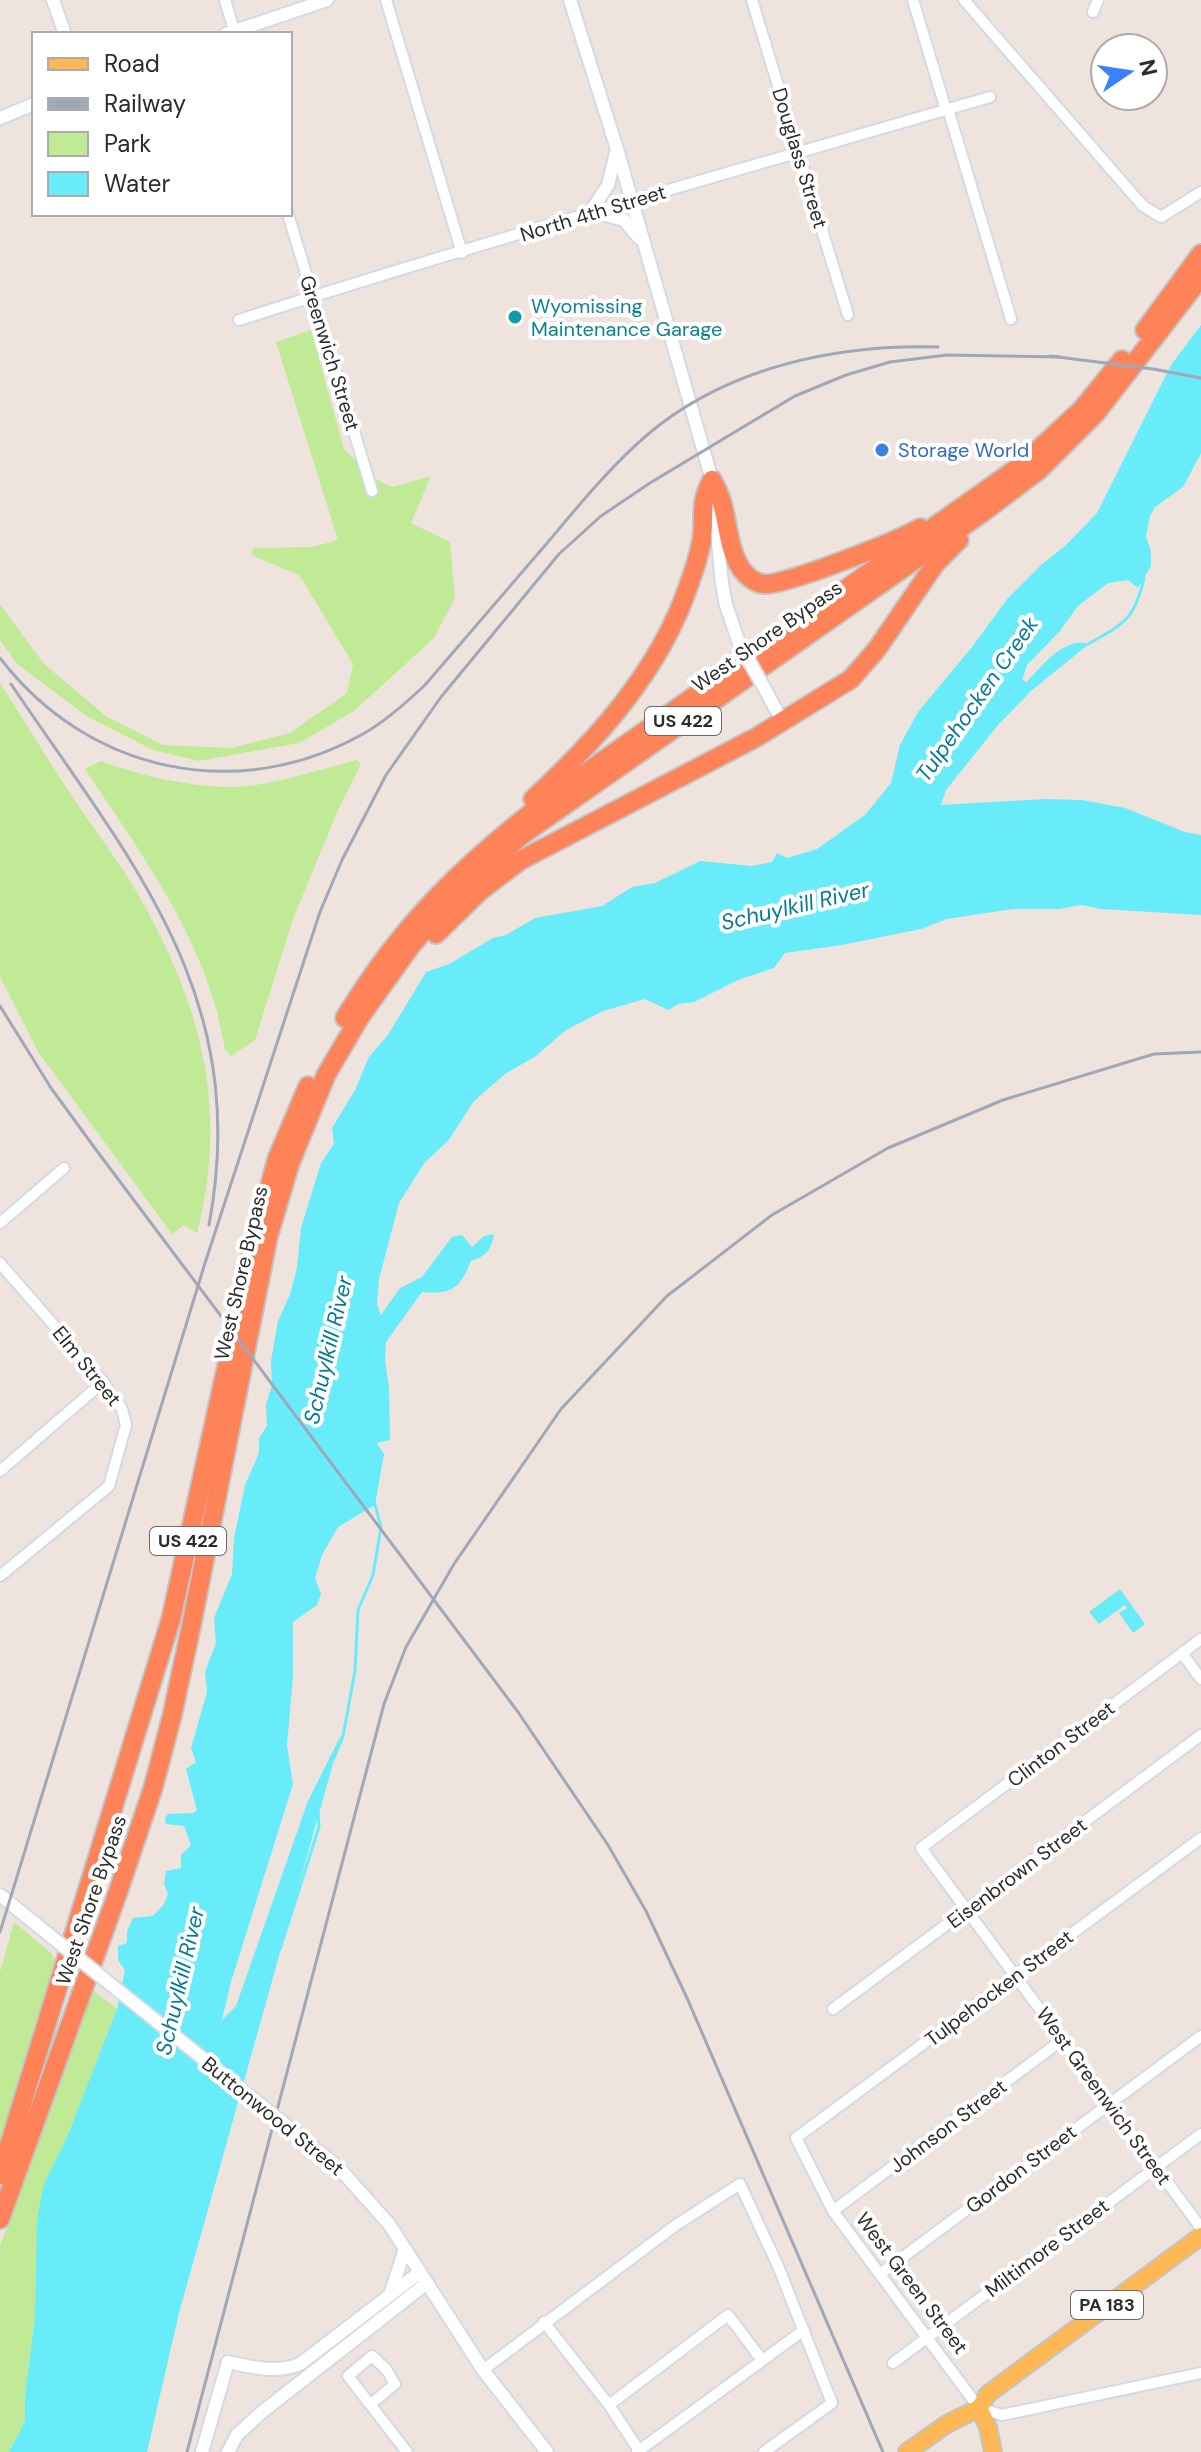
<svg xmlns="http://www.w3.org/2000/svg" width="1201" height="2452" viewBox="0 0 1201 2452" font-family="'DM Sans',sans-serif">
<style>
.green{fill:#c1ea96}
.water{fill:#68ecf9}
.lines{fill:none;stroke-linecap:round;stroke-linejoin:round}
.stream{stroke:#68ecf9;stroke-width:3}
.minor-casing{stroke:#d2dae6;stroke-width:14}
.tertiary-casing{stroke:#d2dae6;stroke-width:16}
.primary-casing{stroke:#c4c4c4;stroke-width:20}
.motorway-casing{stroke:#c4c4c4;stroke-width:22}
.minor{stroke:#fff;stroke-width:10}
.tertiary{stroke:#fff;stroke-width:12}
.primary{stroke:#fdb855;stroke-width:16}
.motorway{stroke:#ff8358;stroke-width:18}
.rail{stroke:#9fa7b8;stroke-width:3}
.tertiary-bridge-casing{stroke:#d2dae6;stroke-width:16;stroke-linecap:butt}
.tertiary-bridge{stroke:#fff;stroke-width:12}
.culture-dot{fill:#0f9aa8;stroke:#fff;stroke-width:3}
.shop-dot{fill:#3f7fe0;stroke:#fff;stroke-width:3}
.labels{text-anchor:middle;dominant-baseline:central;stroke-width:8;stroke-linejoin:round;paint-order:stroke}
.shield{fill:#fff;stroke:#6b6b6b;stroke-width:2}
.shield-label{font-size:18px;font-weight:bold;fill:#2c2c2c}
.street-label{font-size:20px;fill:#2c2c2c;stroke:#fff}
.culture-label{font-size:20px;fill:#0d838f;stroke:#fff;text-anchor:start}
.shop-label{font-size:20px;fill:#366cbe;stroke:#fff;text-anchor:start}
.water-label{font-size:22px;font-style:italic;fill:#047b93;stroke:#fff}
</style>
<rect width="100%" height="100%" fill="#efe4dd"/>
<g class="green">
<polygon points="311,330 344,449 375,479 392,487 431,476 411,523 450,542 455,598 434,638 354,711 299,743 199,761 153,750 88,717 17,664 0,640 0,604 44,664 107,717 163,745 232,748 290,733 347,693 353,664 300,576 252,555 253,548 312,547 338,540 276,342"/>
<path d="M0,683C24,720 47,758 71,795C94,829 119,861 139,896C201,1005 229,1108 197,1233L184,1225L172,1234L39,1053L0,977Z"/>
<path d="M357,760L361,764L338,810L293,919L255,1040L231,1056L225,1050C222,1034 219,1017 214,1002C190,919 132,840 85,769L101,761C141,776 185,786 229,787C266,788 320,769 357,760Z"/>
<polygon points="14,1922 51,1953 55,1961 0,2145 0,1972"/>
<polygon points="93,1990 117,2009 67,2137 44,2184 35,2317 25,2395 25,2421 9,2452 0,2452 0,2246"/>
</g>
<g class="water">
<path d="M1201,325V453L1183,487L1155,507L1150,516L1146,536L1151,551V566L1138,588L1128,580L1108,583L1078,606L1059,632L1027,665L1022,680L1027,682C1041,666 1065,636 1089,644L1031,691L998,725L946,790L941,805L1044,799L1082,800L1125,808L1185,832L1201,835V915L1101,909L1081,905L1059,909H1013L947,919L921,929L842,945L785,953L774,968L738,980L694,1002L678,1004L668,1010L645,999L603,1011L566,1030L536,1056L505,1074L474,1101L448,1141L425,1162L399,1203L379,1279L377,1305L381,1315L400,1288L422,1277L452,1237L462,1235L472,1247L484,1236L494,1234C491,1250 487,1256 471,1261C460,1288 452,1295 422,1292L386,1342L385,1360L389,1388L390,1440L377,1443L384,1454L375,1505L338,1527L322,1555L315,1578L321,1594L317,1605L293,1622V1675L287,1746L293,1784L231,1982L222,2020L236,2006L308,1801L341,1735L179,2313L147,2452H9L25,2421V2395L35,2317L37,2219L44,2184L67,2137L117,2009L125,1970L118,1960V1946L127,1943V1931L133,1918L153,1916L164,1904L168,1894L164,1884L166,1871L181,1868V1855L191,1845L184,1826L166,1824L165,1818L168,1814L193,1813L197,1810L186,1769L196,1762L191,1748L207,1692L205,1672L216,1643L214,1618L232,1574L234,1538L245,1485L259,1453V1438L267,1426L266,1404L272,1385L271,1361L278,1321L290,1294L297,1268L301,1228L321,1163L334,1144L332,1128L355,1090L369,1057L388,1035L426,972L449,964L493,938L506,935L535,918L602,906L632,887L655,883L700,861L752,866L772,862L777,853L787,858L817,849L865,815L891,783L900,745L918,712L972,647L1008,598L1041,565L1065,546L1097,513L1171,365Z"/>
<polygon points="1120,1589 1145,1624 1133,1633 1119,1613 1127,1608 1125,1605 1099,1624 1089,1612"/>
</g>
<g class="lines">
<g class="stream">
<path d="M1088,644C1124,624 1135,619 1144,578"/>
<polyline points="334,1758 343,1736 355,1671 358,1610 373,1575 381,1527 374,1501"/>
<polyline points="280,1949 319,1827 318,1811"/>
</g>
<defs>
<g id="minor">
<polyline points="225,0 235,34"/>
<polyline points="386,0 462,253"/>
<polyline points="752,0 848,315"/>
<polyline points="913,0 946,110"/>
<polyline points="964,0 1143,206 1161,217 1201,192"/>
<polyline points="1093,12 1098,0"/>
<polyline points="948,109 1011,319"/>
<polyline points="288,214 372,491"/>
<path d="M239,320C488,240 739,170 990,97"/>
<polyline points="0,1223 64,1168"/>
<polyline points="0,1263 103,1382 122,1409 126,1425 109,1486 0,1576"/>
<polyline points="0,1471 103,1382"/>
<polyline points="1201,1639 921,1848 1201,2228"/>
<polyline points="1182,1653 1201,1679"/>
<polyline points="1201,1838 796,2138 833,2211 979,2408 1002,2415 1201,2373"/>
<polyline points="833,2009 1201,1735"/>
<polyline points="833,2211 1062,2040"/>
<polyline points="880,2274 1201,2036"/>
<polyline points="544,2322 609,2405 640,2452"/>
<polyline points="893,2363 1201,2134"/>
<polyline points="483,2370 676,2225 740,2184 778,2266 832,2403 764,2452"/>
<polyline points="371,2404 395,2384 386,2369 372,2356 348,2376 407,2452"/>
<polyline points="609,2405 728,2315 762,2360"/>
<polyline points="637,2452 804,2330"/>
</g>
<g id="tertiary">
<polyline points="53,0 65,34"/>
<polyline points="570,0 617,149 712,480 722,584 726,605 739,643"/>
<polyline points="226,34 327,0"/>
<polyline points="0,118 34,104"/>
<polyline points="616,153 608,185 591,211 624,220 639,238"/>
<polyline points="766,691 781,719"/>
<polyline points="0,1895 22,1913"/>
<polyline points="389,2224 483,2370 547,2452"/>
<polyline points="390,2295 405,2249"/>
<path d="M202,2452L228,2362C253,2367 275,2374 300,2364L420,2272"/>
<polyline points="228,2452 237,2435 262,2412 427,2283"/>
</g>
<g id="primary">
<polyline points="979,2408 988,2427 993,2452"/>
<polyline points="907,2452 947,2424 979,2408 988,2394 1201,2236"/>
</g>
<g id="motorway">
<polyline points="1145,330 1201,254"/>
<path d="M712,480C730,509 724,541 740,567C745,575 754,583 764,584C784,586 900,540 920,528"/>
<path d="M533,799C597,740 660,670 688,587C694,571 699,555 702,539C705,513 699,505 712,480"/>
<polyline points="436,934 480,891 521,860 757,737 851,679 877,649 935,564 959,540"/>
<path d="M345,1018C401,924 467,861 553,796L1023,464L1083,408L1122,360"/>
<polyline points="0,2175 171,1619 252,1252 277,1159 308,1086"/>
<polyline points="0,2219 118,1892 153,1788 172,1716 191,1627 268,1237 290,1163 326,1075 360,1017 410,947 449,901 522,835 982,513 1039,470 1096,413 1201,277"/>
</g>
</defs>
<use href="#minor" class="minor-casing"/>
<use href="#tertiary" class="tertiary-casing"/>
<use href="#primary" class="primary-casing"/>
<use href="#motorway" class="motorway-casing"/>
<use href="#minor" class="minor"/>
<use href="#tertiary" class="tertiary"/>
<use href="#primary" class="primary"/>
<use href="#motorway" class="motorway"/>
<g class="rail">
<polyline points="1050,356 1153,369 1201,378"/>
<path d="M0,658C87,772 237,805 363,734C386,721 406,703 425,685C466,637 507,589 548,542C579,505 611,466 647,435C727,367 837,344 938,347"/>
<path d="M11,684C131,862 252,995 209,1225"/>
<polyline points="0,1006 51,1088 94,1147 518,1712 608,1845 646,1911 687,1998 883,2452"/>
<polyline points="0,1932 205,1263 320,912 342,860 386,775 441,697 559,554 601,516 650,483 795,396 846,375 890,362 947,355 1060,357"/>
<polyline points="187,2452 384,1704 406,1647 454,1564 561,1409 667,1296 772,1215 888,1148 1003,1100 1154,1054 1201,1052"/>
</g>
<defs>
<g id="tertiary-bridge">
<polyline points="739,643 766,691"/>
<polyline points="22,1913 339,2168 389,2224"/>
</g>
</defs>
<use href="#tertiary-bridge" class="tertiary-bridge-casing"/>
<use href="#tertiary-bridge" class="tertiary-bridge"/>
</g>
<circle class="culture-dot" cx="515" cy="317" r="8"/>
<circle class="shop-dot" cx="882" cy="450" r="8"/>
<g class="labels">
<g class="shield">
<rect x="645" y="707" width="76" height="28" rx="6"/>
<rect x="150" y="1527" width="76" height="28" rx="6"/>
<rect x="1071" y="2291" width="72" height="28" rx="6"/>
</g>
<g class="shield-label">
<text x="683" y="721">US 422</text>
<text x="188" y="1541">US 422</text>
<text x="1107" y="2305">PA 183</text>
</g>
<g class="street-label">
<text transform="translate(800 158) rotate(73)">Douglass Street</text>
<text transform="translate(593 213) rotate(-17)">North 4th Street</text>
<text transform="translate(330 353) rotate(73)">Greenwich Street</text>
<text transform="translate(767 636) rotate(-35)">West Shore Bypass</text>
<text transform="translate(241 1273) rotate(-77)">West Shore Bypass</text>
<text transform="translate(87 1366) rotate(51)">Elm Street</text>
<text transform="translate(1061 1744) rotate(-37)">Clinton Street</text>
<text transform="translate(1017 1873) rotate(-37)">Eisenbrown Street</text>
<text transform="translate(91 1900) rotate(-71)">West Shore Bypass</text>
<text transform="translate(999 1988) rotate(-37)">Tulpehocken Street</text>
<text transform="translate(1104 2096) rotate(54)">West Greenwich Street</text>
<text transform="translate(273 2116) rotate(39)">Buttonwood Street</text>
<text transform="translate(948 2126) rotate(-37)">Johnson Street</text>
<text transform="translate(1021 2169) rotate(-37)">Gordon Street</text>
<text transform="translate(1047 2248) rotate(-37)">Miltimore Street</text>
<text transform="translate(912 2283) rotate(53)">West Green Street</text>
</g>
<g class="culture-label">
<text x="531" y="306">Wyomissing<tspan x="531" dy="23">Maintenance Garage</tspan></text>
</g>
<g class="shop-label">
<text x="898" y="450">Storage World</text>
</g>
<g class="water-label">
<text transform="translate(977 699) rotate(-55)">Tulpehocken Creek</text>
<text transform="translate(795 906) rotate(-13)">Schuylkill River</text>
<text transform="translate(328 1350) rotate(-77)">Schuylkill River</text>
<text transform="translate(180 1981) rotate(-77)">Schuylkill River</text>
</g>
</g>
<rect x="32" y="32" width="260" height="184" fill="#ffffff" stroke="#ababab" stroke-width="2"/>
<rect x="48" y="58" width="40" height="12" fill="#fdb855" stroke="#ababab" stroke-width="2"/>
<text x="104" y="72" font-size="24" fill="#2c2c2c">Road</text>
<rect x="48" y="98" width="40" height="12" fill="#9fa7b8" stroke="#ababab" stroke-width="2"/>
<text x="104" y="112" font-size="24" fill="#2c2c2c">Railway</text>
<rect x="48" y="132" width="40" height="24" fill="#c1ea96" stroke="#ababab" stroke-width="2"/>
<text x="104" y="152" font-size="24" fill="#2c2c2c">Park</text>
<rect x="48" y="172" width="40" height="24" fill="#68ecf9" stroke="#ababab" stroke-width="2"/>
<text x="104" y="192" font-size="24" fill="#2c2c2c">Water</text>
<g transform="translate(1129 72) rotate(77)"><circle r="38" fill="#ffffff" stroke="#ababab" stroke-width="2"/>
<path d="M0-6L14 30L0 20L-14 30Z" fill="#3a81ff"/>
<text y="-12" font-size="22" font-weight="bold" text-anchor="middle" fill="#2c2c2c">N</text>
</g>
</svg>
